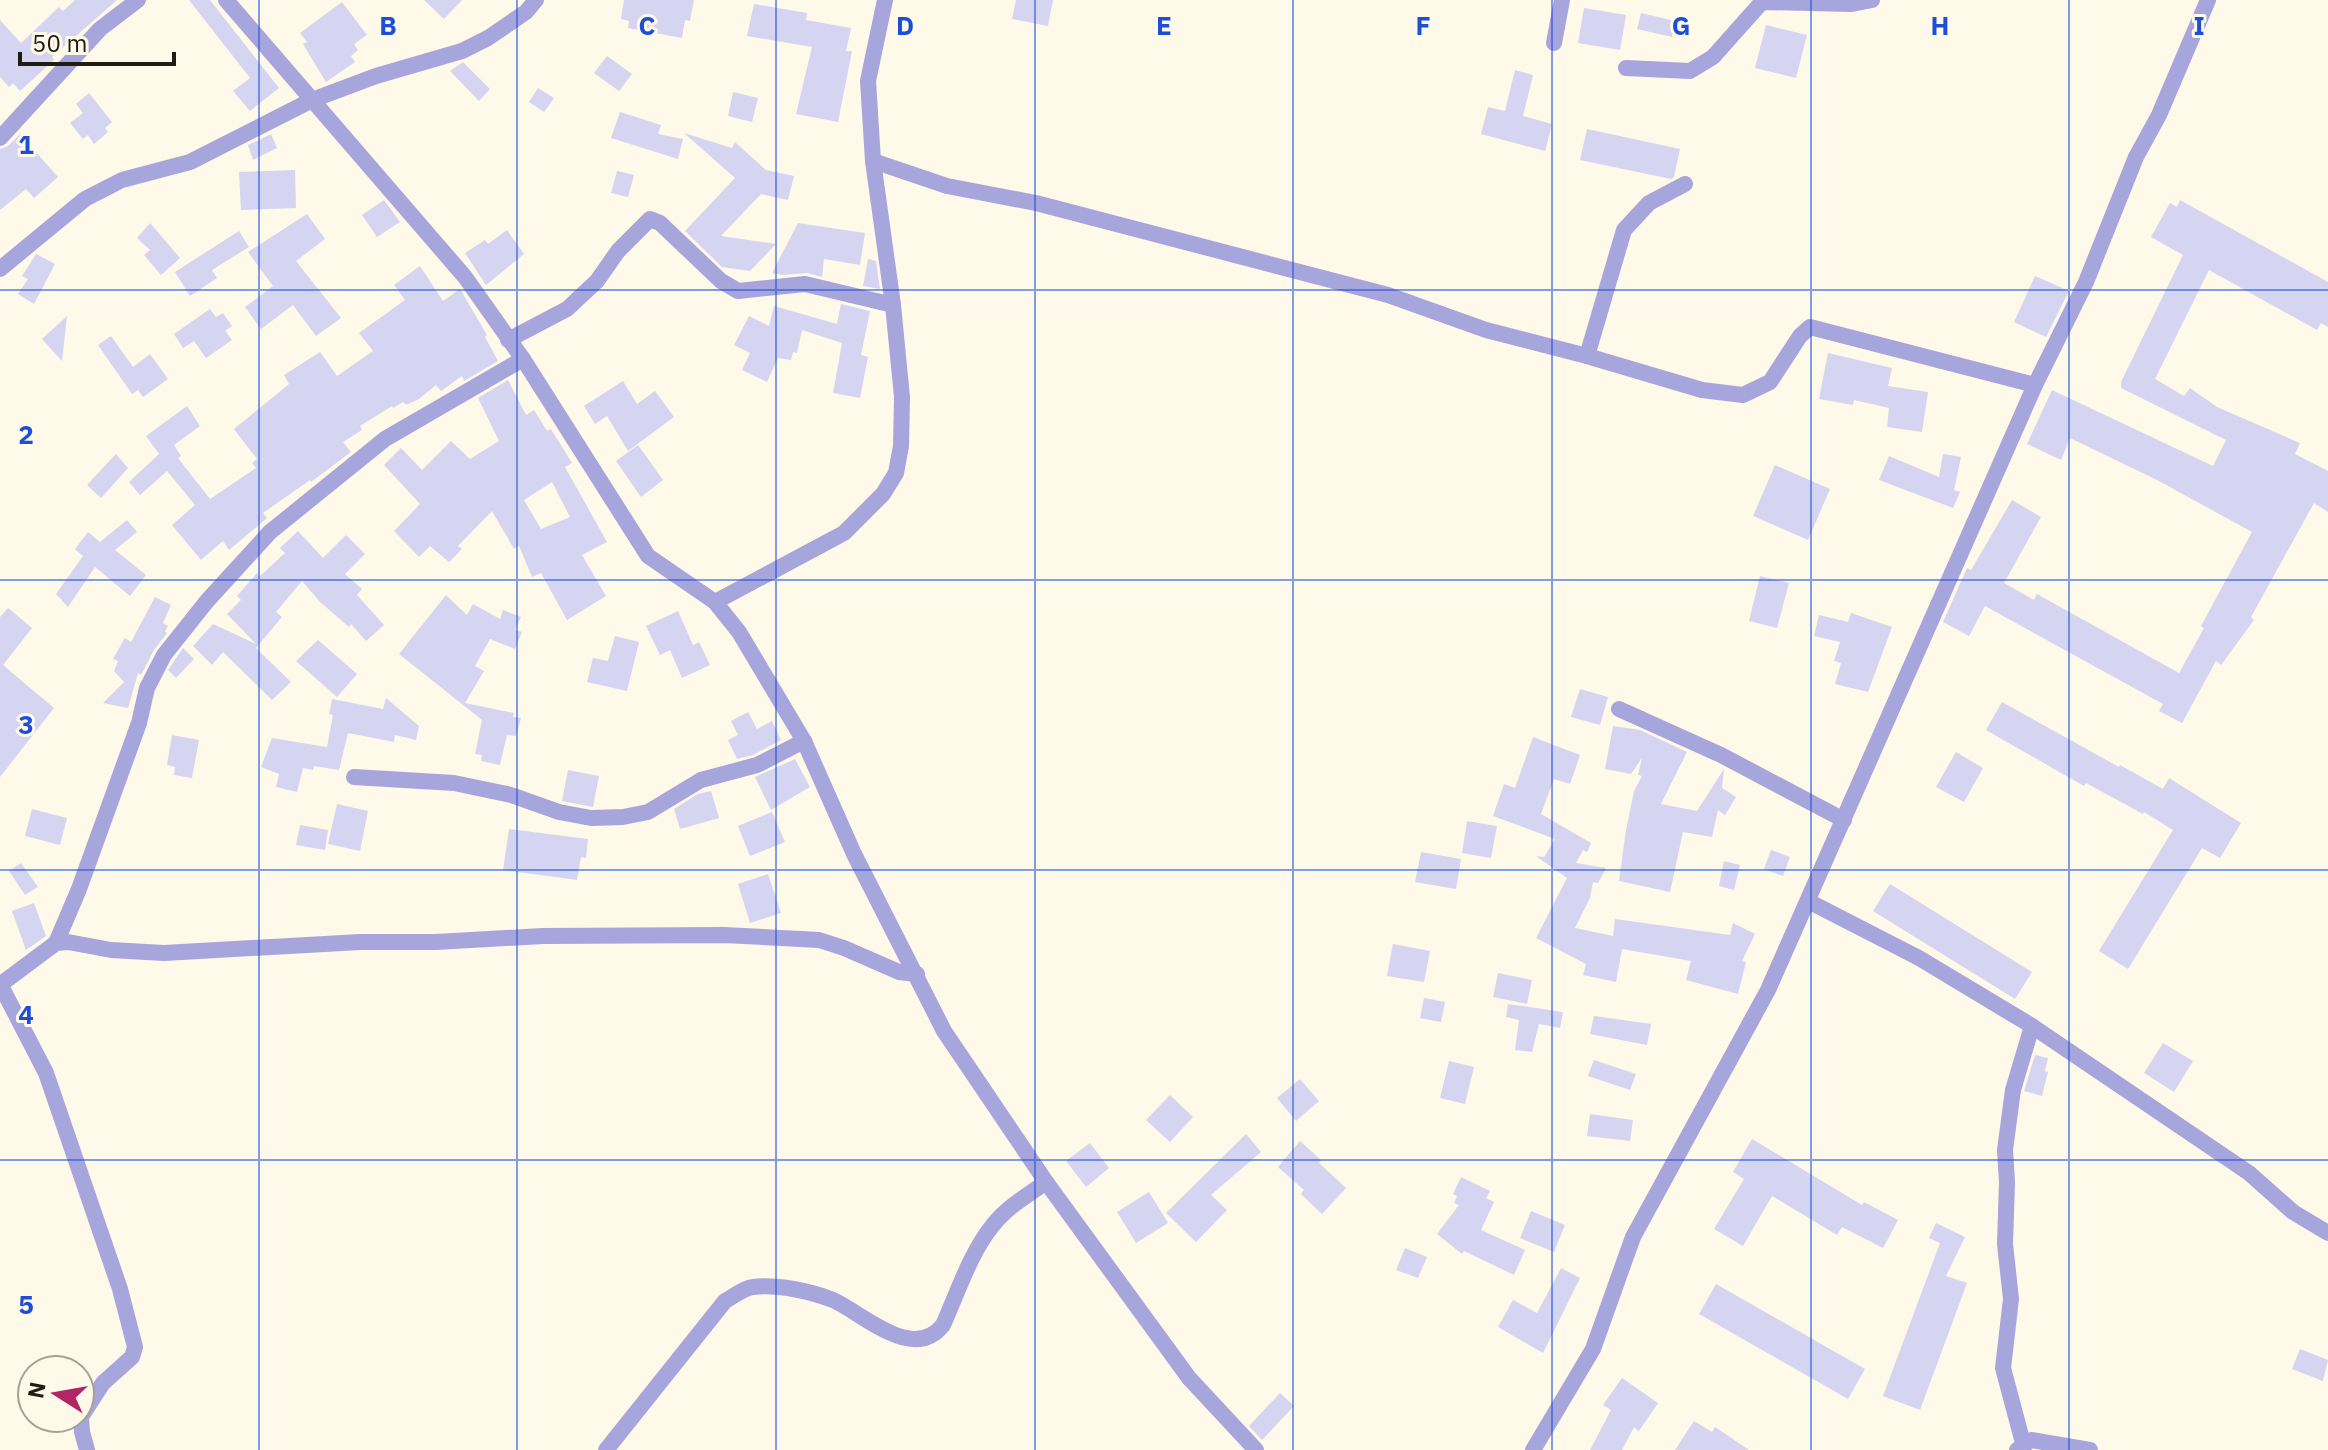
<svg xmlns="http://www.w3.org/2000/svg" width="2328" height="1450" viewBox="0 0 2328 1450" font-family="'IBM Plex Sans',sans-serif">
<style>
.building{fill:#d5d5f1;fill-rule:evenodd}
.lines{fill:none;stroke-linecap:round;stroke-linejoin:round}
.minor{stroke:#a6a5dc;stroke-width:16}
.grid{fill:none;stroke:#1d4ed8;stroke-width:2;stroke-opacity:0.55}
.grid-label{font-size:26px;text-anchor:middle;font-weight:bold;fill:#1d4ed8;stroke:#fef9e8;stroke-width:6;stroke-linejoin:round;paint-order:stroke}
</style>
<rect width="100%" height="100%" fill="#fef9e8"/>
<g class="building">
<polygon points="75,0 117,0 52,57 54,60 20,91 13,83 9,87 0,77 0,20 21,43 59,7 63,11"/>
<polygon points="189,0 210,0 279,88 250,111 233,91 250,78"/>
<polygon points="424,0 462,0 444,19"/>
<polygon points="624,0 694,0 690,21 685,20 682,38 628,28 629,21 621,19"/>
<polygon points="1016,0 1053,0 1048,26 1012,19"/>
<polygon points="342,2 367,35 354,44 358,50 351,56 355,62 326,82 303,44 307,42 300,33"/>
<polygon points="754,4 807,13 806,20 851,28 846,51 852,51 838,122 796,114 812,47 747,36"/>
<polygon points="1584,8 1626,15 1620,50 1578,43"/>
<polygon points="1641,13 1675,21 1672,37 1637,29"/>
<polygon points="1766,25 1807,35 1796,78 1755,68"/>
<polygon points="607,56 632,74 619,91 594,73"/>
<polygon points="463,62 490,89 479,101 450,71"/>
<polygon points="1515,70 1533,75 1523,116 1552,124 1545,151 1481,134 1488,107 1505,111"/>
<polygon points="538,88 554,98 544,112 529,102"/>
<polygon points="733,92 758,98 752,122 728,116"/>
<polygon points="89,93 112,122 105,128 108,132 94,144 88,135 83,139 70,123 83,113 76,104"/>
<polygon points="620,112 661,125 658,134 683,139 678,159 611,138"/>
<polygon points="1587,129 1680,149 1674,177 1671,179 1580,160"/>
<polygon points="684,133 732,148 735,142 766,170 794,176 788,200 761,194 721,236 776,244 750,271 722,267 685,231 735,178"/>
<polygon points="20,134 58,177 34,198 26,189 0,210 0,149 8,146"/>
<polygon points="271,134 277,148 253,160 248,145"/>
<polygon points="295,170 296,208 241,210 239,172"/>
<polygon points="617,171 634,175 628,197 611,193"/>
<polygon points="384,200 400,222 377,237 362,215"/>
<polygon points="2180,200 2328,282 2328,327 2321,323 2317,330 2209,270 2155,379 2184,396 2190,388 2217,407 2300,443 2295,454 2328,471 2328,512 2314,503 2251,617 2254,620 2221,665 2216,661 2182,723 2159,711 2163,704 1985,606 1969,636 1943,622 1967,568 1971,570 2012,500 2041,517 2004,583 2034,600 2037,594 2179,673 2204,628 2201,626 2252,532 2157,480 2070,438 2061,460 2027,444 2052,390 2213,466 2226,440 2121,388 2121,382 2183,255 2151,237 2170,203 2177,207"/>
<polygon points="307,214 325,239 296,261 341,318 316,336 293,305 261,329 245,307 273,286 248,252"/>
<polygon points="150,223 180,258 161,275 144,255 150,250 137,238"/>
<polygon points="798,223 865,233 860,265 824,259 822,277 807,273 783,275 772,273"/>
<polygon points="507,230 524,254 486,285 465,253 485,240 488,244"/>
<polygon points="239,231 249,247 212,270 217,278 190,296 175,272"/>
<polygon points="36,254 55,264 34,304 18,294 28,279 22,276"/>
<polygon points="868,259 876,261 880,289 863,286"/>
<polygon points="420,266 443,301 460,289 487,335 485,337 498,361 464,381 462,376 441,391 436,385 419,399 406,405 403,402 393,408 392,406 360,426 362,430 343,442 351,452 311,482 310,480 263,513 267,518 229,550 223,541 201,560 172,525 195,505 167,471 140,495 129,482 159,454 146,436 187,406 200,426 174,445 181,456 178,458 210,499 256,468 252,463 257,459 234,429 289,384 284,375 320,352 337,376 373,351 359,333 405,300 394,285"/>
<polygon points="2035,276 2069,291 2046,337 2014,322"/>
<polygon points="841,304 870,311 861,355 868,357 860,398 833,393 842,343 802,330 797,353 793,352 791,360 778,358 767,382 742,370 750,353 734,345 749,316 769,326 774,306 837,324"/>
<polygon points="210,309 216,317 223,313 232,326 225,331 232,340 206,358 194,341 183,348 174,334"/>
<polygon points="67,316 62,361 42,339"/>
<polygon points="111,336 133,367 150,354 168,379 143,397 138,390 132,394 98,345"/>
<polygon points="1828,353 1892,368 1888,386 1928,392 1922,432 1887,427 1889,408 1854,400 1853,405 1819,399"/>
<path d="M508,380L526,415L534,410L547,431L551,429L572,463L565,467L607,542L582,555L606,596L567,620L541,573L532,577L519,546L514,549L492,511L458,546L462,549L449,562L430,546L419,557L394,531L420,504L384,465L401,448L422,470L451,441L470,459L499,441L478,398ZM552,482L570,517L541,529L524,500Z"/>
<polygon points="623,381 637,404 655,391 674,417 628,451 607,416 595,424 584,406"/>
<polygon points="638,445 663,480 641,497 616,461"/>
<polygon points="116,454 128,468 101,498 87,485"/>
<polygon points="1943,454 1961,457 1954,490 1960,492 1953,508 1879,480 1889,456 1939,477"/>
<polygon points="1775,465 1830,489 1808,540 1753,516"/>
<polygon points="127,520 137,532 115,550 146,575 130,596 95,567 68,607 56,594 83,556 75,549 88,532 100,542"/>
<polygon points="298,531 323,558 346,535 365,554 345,574 362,589 357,595 384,625 366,641 351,624 349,627 320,602 302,581 276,612 282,617 256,648 291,682 272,700 223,652 212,665 193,646 213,624 256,644 227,614 241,600 237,596 257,573 260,576 285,553 280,548"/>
<polygon points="1760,576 1789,583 1777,628 1749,621"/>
<polygon points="446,595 467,615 473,604 500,619 503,610 521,617 515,630 522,632 515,649 490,639 475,666 484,671 465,703 514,713 513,717 521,718 516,736 507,735 500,765 481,761 482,755 475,754 482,720 399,654"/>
<polygon points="155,597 171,605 163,623 168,626 165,631 167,633 154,650 141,675 138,673 128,708 103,703 124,682 114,671 118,661 113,659 125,638 131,642"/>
<polygon points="8,608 32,628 3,665 54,708 0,777 0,617"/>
<polygon points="678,611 693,645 699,642 710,665 682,678 670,650 660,655 646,626"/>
<polygon points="1851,613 1892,627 1868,692 1835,684 1841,663 1834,661 1840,642 1814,636 1819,615 1848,622"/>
<polygon points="615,636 639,642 627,691 587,682 593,658 608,661"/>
<polygon points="318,640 357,674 337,697 296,661"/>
<polygon points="183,648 194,659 176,678 168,670"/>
<polygon points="1580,689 1608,697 1600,725 1571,717"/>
<polygon points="386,698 419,726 416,740 395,735 394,742 348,733 339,770 314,766 313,770 303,768 297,792 276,787 279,774 261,767 272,738 327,747 333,715 329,714 332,699 383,709"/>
<polygon points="2002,702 2119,767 2120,765 2163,789 2169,778 2241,823 2220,858 2202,848 2128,969 2099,951 2173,830 2144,812 2143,814 2086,783 2084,786 1986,730"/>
<polygon points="748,712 757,729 772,721 781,740 753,755 737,759 728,740 738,735 731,721"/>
<polygon points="1613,726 1640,730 1687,752 1661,804 1697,811 1724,769 1722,788 1736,797 1725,815 1718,810 1712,837 1683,832 1670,892 1619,881 1626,830 1634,791 1642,776 1638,775 1642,758 1631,774 1605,769"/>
<polygon points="172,735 199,740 192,778 174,775 175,767 167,765"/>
<polygon points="1533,737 1580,755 1570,784 1554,779 1541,814 1591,843 1587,852 1583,850 1576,863 1606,868 1598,883 1593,882 1590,898 1575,928 1613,936 1615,919 1730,935 1733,923 1755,934 1742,961 1746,962 1738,994 1686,980 1691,961 1622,949 1616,982 1583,975 1586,964 1536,938 1567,878 1536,856 1544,857 1555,839 1493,816 1504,784 1515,788"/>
<polygon points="1956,752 1983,768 1964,802 1936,787"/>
<polygon points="795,759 810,787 771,810 755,777"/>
<polygon points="568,770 599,776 593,807 562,801"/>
<polygon points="711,791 719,818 680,829 674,809 698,794"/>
<polygon points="337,804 368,811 360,851 328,844"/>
<polygon points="32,809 67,818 60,845 25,836"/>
<polygon points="772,812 785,842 750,856 738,826"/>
<polygon points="1467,821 1497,826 1491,858 1462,853"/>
<polygon points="300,825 328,830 325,850 296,845"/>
<polygon points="509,829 588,839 586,858 581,857 577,880 503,870"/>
<polygon points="1771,850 1790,857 1783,876 1764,869"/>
<polygon points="1421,852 1461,859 1456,889 1415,882"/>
<polygon points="1724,861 1740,865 1734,890 1719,886"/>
<polygon points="21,863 38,887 25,895 9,871"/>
<polygon points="768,874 781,913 750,923 738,884"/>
<polygon points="1890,884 2032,972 2015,999 1873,911"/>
<polygon points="34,903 46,936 26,950 12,911"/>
<polygon points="1393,944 1430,951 1424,982 1387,976"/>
<polygon points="1498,973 1532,980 1527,1004 1493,997"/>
<polygon points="1424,998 1445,1002 1441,1022 1420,1018"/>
<polygon points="1508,1004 1563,1012 1560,1028 1539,1024 1532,1052 1515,1050 1519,1020 1506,1017"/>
<polygon points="1594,1016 1651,1024 1647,1045 1590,1034"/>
<polygon points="2163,1043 2193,1061 2174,1092 2144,1073"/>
<polygon points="2035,1055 2048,1058 2045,1071 2048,1072 2042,1096 2024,1091"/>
<polygon points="1594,1060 1636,1074 1630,1090 1588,1076"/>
<polygon points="1449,1061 1474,1067 1465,1104 1440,1098"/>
<polygon points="1300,1079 1319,1101 1296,1121 1277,1098"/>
<polygon points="1170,1095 1193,1117 1170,1142 1146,1120"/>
<polygon points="1590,1114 1633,1120 1630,1141 1587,1136"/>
<polygon points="1246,1134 1261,1152 1211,1195 1227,1210 1196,1242 1166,1213"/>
<polygon points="1752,1139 1862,1205 1864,1202 1898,1220 1883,1248 1842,1227 1837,1235 1772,1196 1743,1246 1714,1229 1744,1179 1733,1172"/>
<polygon points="1300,1141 1321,1160 1319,1163 1346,1188 1322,1214 1301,1194 1304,1190 1278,1167"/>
<polygon points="1090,1143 1109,1168 1086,1187 1066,1161"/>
<polygon points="1461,1177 1490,1191 1486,1198 1494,1202 1481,1230 1525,1250 1514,1275 1464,1251 1462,1254 1437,1234 1459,1205 1454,1203 1457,1196 1453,1194"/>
<polygon points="1149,1192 1168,1223 1136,1243 1117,1212"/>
<polygon points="1531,1211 1565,1225 1554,1252 1520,1238"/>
<polygon points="1936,1223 1965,1237 1946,1276 1967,1283 1920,1410 1883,1396 1940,1243 1929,1238"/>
<polygon points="1405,1248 1427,1257 1418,1278 1396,1270"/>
<polygon points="1561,1268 1580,1278 1543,1353 1498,1327 1513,1300 1537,1313"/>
<polygon points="1716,1284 1865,1369 1848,1399 1699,1314"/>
<polygon points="2300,1349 2328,1360 2323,1381 2292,1369"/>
<polygon points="1622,1378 1658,1403 1639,1431 1634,1427 1622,1450 1590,1450 1611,1410 1603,1405"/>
<polygon points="1280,1393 1294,1406 1262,1440 1249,1426"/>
<polygon points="1694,1421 1712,1432 1715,1427 1749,1450 1675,1450"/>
</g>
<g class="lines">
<g class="minor">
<polyline points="226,0 465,277 523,359 648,556 715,602 739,632 804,741 854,854 944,1031 1046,1182 1189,1378 1256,1450"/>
<polyline points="1554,43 1562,0"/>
<polyline points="1626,68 1690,71 1713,57 1762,2 1852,4 1872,0"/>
<polyline points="0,138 100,29 138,0"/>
<polyline points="873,161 947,186 1036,203 1388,295 1486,330 1587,356 1702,390 1743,395 1770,382 1800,336 1810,327 2035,385"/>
<polyline points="0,269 85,199 122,180 190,162 312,100 376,76 462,51 488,38 526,12 536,0"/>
<polyline points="508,340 567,309 597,281 618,251 650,219 660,223 721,281 738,291 805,284 893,305"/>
<polyline points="1587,356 1624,230 1649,203 1685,184"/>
<polyline points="715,602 844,533 883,494 896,473 901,446 902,397 893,305 873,161 868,81 885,0"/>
<polyline points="1619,709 1721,755 1844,820"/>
<polyline points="354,777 454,783 511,795 559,812 591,818 623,817 648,812 701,780 757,765 804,741"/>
<polyline points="1808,901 1919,958 2032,1026 2249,1173 2293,1212 2328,1233"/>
<polyline points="56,943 79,889 139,723 147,688 164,655 207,601 270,532 385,439 523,359"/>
<polyline points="0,984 46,1073 120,1289 135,1347 132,1357 103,1383 81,1417 82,1432 87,1450"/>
<polyline points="1,984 56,943 68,942 111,950 164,953 360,942 436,942 543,936 724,935 819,940 844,948 899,972 917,974"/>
<polyline points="2023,1443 2003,1368 2011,1299 2005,1244 2007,1182 2005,1150 2013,1090 2032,1026"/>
<path d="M606,1450L725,1301C733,1297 743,1288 753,1287C777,1284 810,1291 833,1300C864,1314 913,1363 943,1325C958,1292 970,1253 993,1225C1007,1207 1028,1195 1046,1182"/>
<polyline points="1533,1450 1593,1349 1633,1237 1768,990 2035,385 2086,282 2136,157 2159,115 2208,0"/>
<polyline points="2017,1450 2031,1440 2090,1450"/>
</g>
</g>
<path class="grid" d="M259,0V1450M517,0V1450M776,0V1450M1035,0V1450M1293,0V1450M1552,0V1450M1811,0V1450M2069,0V1450M0,290H2328M0,580H2328M0,870H2328M0,1160H2328"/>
<g class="grid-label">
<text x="388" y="35">B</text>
<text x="647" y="35">C</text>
<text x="905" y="35">D</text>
<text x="1164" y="35">E</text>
<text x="1423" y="35">F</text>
<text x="1681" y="35">G</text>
<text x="1940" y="35">H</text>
<text x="2199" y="35">I</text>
<text x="26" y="154">1</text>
<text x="26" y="444">2</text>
<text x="26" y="734">3</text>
<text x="26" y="1024">4</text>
<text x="26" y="1314">5</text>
</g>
<g transform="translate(56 1394) rotate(281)"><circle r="38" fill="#fef9e8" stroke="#a5a193" stroke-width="2"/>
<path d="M0-6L14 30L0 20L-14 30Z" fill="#b12766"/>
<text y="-12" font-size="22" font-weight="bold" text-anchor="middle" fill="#201d13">N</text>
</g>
<path d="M20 52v12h154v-12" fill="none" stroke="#201d13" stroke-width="4"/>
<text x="32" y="52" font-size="24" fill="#201d13" stroke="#fef9e8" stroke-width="6" paint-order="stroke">50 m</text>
</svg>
